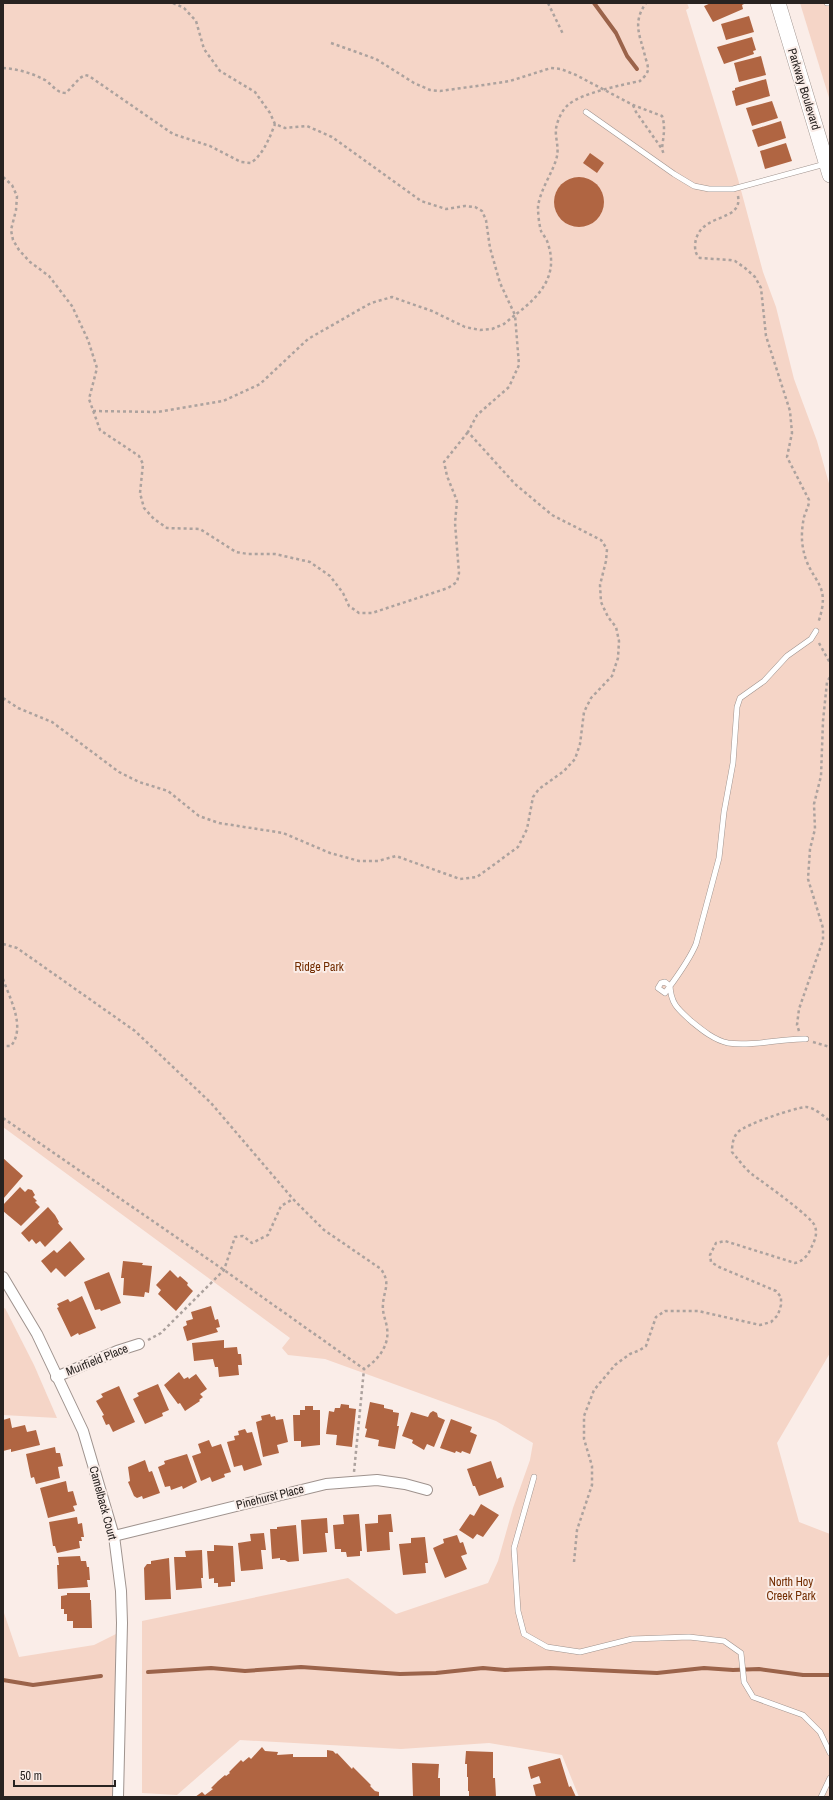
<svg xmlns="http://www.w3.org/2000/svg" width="833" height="1800" viewBox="0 0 833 1800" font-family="'Archivo Narrow',sans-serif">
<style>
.green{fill:#f5d5c7}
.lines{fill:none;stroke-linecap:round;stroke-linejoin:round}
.stream{stroke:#9b634a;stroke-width:4}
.building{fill:#b06542}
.lane-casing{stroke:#9f938e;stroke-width:6}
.street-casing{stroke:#9f938e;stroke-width:12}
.secondary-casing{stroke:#9f938e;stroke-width:16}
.path{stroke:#aca29e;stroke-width:2.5;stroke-dasharray:3 3;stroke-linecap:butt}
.lane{stroke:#fff;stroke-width:5}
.street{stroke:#fff;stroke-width:10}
.secondary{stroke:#fff;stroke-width:15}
.labels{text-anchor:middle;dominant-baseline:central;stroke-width:4;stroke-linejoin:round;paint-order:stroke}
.street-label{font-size:12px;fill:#282321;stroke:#faede8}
.park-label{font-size:12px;fill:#722c00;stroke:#faede8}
</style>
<rect width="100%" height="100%" fill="#faede8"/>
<g class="green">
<polygon points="3,3 687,3 689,8 686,10 738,179 763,272 776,307 794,379 817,441 830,487 830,1353 777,1443 799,1522 830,1534 830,1797 579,1797 562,1755 489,1743 401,1749 240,1740 177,1795 142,1793 142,1621 348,1578 396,1614 488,1583 498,1561 513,1508 530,1460 533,1443 496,1421 325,1359 288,1355 282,1348 290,1338 3,1127"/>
<polygon points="800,3 830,3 830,101"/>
<polygon points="5,1308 34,1365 57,1418 3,1415 3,1309"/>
<polygon points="3,1610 19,1657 94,1645 116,1634 113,1797 3,1797"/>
</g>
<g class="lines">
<g class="stream">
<polyline points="594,3 616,33 627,56 637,69"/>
<polyline points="148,1672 211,1668 245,1671 301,1667 400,1674 436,1673 483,1668 505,1670 550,1668 657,1673 704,1668 733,1670 759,1669 803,1675 830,1675"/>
<polyline points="3,1680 33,1685 101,1676"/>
</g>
</g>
<g class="building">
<polygon points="711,3 744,3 744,4 742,5 743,9 713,22 704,6"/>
<polygon points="749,16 754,32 726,40 721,24"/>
<polygon points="752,37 756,50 753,51 754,54 724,64 717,47"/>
<polygon points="761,56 766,75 739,82 734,63"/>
<polygon points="766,79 770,96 736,106 732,91 735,90 735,88"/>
<polygon points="772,101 778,118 752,126 746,108"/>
<polygon points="781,121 786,138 758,147 752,130"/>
<polygon points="786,143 792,161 765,169 760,151"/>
<polygon points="590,153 604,163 597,173 583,163"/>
<circle cx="579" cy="202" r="25"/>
<polygon points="3,1158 23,1176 3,1199"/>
<polygon points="20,1187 25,1192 28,1189 32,1190 35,1195 33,1197 37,1201 35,1202 40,1207 21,1226 3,1211 3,1205"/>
<polygon points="48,1207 55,1215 59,1222 58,1223 63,1229 45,1247 40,1241 36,1244 32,1239 29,1242 21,1233"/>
<polygon points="70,1241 85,1259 65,1277 56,1268 51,1273 41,1261 54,1250 57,1253"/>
<polygon points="123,1261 143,1263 142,1265 152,1266 149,1293 145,1292 144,1297 123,1295 124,1278 121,1278"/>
<polygon points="170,1270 178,1278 180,1276 188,1283 187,1285 193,1291 176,1311 158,1294 161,1290 156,1285"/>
<polygon points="109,1272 121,1303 101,1311 100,1309 95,1310 84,1282"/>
<polygon points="82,1296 96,1328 79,1335 78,1333 71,1337 57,1308 59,1307 57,1304 68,1299 70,1302"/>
<polygon points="211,1306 215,1320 218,1319 220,1327 216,1328 218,1332 187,1341 183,1327 187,1325 186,1321 193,1319 191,1312"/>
<polygon points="224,1340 224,1348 237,1347 238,1354 241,1354 242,1365 238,1365 239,1375 219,1377 218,1367 215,1367 213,1359 194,1361 192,1343"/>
<polygon points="179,1372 184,1379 188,1377 189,1379 196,1374 207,1389 200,1394 203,1397 199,1400 200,1401 185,1411 180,1403 178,1404 164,1385"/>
<polygon points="158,1384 169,1410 162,1413 163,1416 145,1424 133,1399 139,1396 137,1393"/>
<polygon points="119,1386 135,1422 113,1432 109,1424 106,1425 102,1416 104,1415 96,1401 103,1397 101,1394"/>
<polygon points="370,1402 384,1405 384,1408 393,1410 393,1412 399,1413 397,1426 399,1426 395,1449 378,1446 379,1440 365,1437 367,1429 365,1428"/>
<polygon points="341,1404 349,1405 349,1408 356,1409 352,1447 336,1445 337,1435 326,1434 329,1411 334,1412 335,1408 340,1408"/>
<polygon points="305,1406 313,1406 313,1410 320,1410 320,1445 301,1447 301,1441 294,1441 293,1415 300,1415 300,1410 305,1410"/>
<polygon points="433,1411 437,1413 438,1417 445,1420 434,1447 427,1444 424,1450 412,1443 413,1440 402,1436 411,1412 428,1417 430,1413"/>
<polygon points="270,1414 271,1417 275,1416 276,1420 283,1419 288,1442 277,1445 279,1453 263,1457 256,1422 262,1420 261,1416"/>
<polygon points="10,1418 12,1428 25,1425 27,1432 36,1430 40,1445 11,1452 11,1449 3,1451 3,1420"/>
<polygon points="451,1419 472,1427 470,1432 477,1435 470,1454 462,1451 461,1453 456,1451 455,1453 440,1448"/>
<polygon points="245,1429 247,1433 252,1432 262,1465 244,1471 242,1465 234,1467 227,1442 235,1440 234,1436 239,1435 238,1431"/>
<polygon points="209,1440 212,1447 221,1444 231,1472 224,1474 225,1477 212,1482 210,1477 201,1481 192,1456 201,1453 198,1444"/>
<polygon points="55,1447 56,1453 60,1453 63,1466 58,1467 60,1478 36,1484 34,1477 31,1478 26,1454"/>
<polygon points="187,1454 197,1482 183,1489 182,1486 171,1490 170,1486 165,1487 158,1467 165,1464 164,1461"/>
<polygon points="145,1460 149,1472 152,1471 160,1493 143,1499 142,1496 137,1498 134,1496 128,1482 130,1481 128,1467"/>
<polygon points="491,1461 497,1479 501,1477 504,1487 479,1496 475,1486 473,1486 467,1469"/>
<polygon points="66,1481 68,1492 73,1491 77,1505 73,1506 75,1511 48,1518 40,1488"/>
<polygon points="481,1504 499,1515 483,1537 477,1534 473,1539 459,1530 470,1514 474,1516"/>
<polygon points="359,1514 362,1551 360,1551 360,1556 347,1557 346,1552 341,1552 341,1549 335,1549 333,1525 344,1524 343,1515"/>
<polygon points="391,1514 393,1532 389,1532 390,1550 367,1552 365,1524 378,1523 378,1515"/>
<polygon points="77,1517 78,1524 82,1523 84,1537 81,1537 82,1541 79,1541 80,1548 57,1553 55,1546 53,1546 49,1522"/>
<polygon points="327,1518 328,1533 325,1533 327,1552 303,1554 301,1520"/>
<polygon points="296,1525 299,1561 288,1562 285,1560 280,1560 280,1558 272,1559 270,1529 277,1529 277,1527"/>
<polygon points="264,1533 266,1550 261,1550 263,1569 241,1571 238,1543 251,1541 250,1534"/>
<polygon points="457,1535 460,1543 463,1542 467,1554 461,1556 467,1569 445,1578 433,1548 444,1543 443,1539"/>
<polygon points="425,1537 428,1563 425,1563 426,1573 403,1575 399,1544 411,1543 411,1538"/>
<polygon points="214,1545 233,1546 235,1582 231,1582 231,1586 218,1587 218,1583 214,1583 214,1578 209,1579 207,1551 214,1551"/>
<polygon points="202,1550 203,1578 201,1578 202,1588 176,1590 174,1557 186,1557 185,1551"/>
<polygon points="80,1556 81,1561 86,1561 87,1567 89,1567 90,1580 87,1580 88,1587 58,1589 57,1565 59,1565 58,1557"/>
<polygon points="169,1558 171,1599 145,1600 144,1568 147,1564 151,1564 151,1561"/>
<polygon points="67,1593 90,1593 90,1600 91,1600 92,1628 73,1628 73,1621 67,1621 67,1614 64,1614 64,1609 61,1609 61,1596 67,1595"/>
<polygon points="262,1747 265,1751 278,1752 277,1755 293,1754 293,1757 327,1757 327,1750 333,1751 336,1754 337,1753 352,1769 353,1767 371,1785 370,1786 375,1791 379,1792 379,1797 195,1797 202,1792 205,1795 213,1789 211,1788 218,1781 225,1775 226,1776 230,1773 229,1772 241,1760 243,1762 249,1757 251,1759"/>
<polygon points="466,1751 493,1752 493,1778 495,1778 496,1797 469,1797 469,1791 468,1791 468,1777 467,1777 467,1764 465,1764"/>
<polygon points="560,1758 569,1787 571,1786 576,1797 536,1797 533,1785 541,1783 539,1776 531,1779 528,1767"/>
<polygon points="412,1763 439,1764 438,1778 440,1778 440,1797 413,1797"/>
</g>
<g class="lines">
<defs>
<g id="lane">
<polyline points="827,3 830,3"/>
<polyline points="586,112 674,174 694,186 709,189 733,189 825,164"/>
<path d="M806,1039C780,1038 754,1047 728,1043C714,1040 702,1030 691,1021C678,1009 671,1004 670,986L665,982L661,983L658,988L665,993C676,978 689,961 696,944L719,858L724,812L733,763L737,707L740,698L764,681L787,656L811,639L816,631"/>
<polyline points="534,1477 514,1548 518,1611 524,1634 547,1647 580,1652 632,1639 689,1637 724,1641 741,1653 744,1682 753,1697 803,1715 820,1732 830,1753"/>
<polyline points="821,1797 830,1778"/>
</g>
<g id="street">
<polyline points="3,1277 37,1334 83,1431 114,1536 121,1591 122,1623 118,1797"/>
<polyline points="56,1377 117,1351 139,1344"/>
<polyline points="114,1536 326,1484 377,1480 405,1484 427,1490"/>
</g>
<polyline id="secondary" points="778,3 830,175"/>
</defs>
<use href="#lane" class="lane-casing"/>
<use href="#street" class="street-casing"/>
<use href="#secondary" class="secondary-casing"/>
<g class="path">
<path d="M173,3L184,8L196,21L204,49L220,71L255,92L270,113L275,124L285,128L307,126L332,137L421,201L446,209L465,206L475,207L482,211L486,220L490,248L500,283L515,315C539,297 559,276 548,244C547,239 543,235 541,231C539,224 538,214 538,207C540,189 554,171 557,156C559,147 555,137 556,129C557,121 562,110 568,105C581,93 622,85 640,81C643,78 648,74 648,69C648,65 646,60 645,56C640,35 632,23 646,3"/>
<polyline points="548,3 563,34"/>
<path d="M331,43L376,59L414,83L430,90L440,91L484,85L510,81L551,68L561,69L576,75L633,105L662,116C666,127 663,138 662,149"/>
<path d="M3,68C17,69 32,73 45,80C53,85 56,93 66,93L80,78L85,75L89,76L173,134L210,146L241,162L251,163C264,153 269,139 275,124"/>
<polyline points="633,105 636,112 662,149 664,155"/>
<polyline points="3,177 12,185 17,196 16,210 11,230 13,240 19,250 30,262 49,276 72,306 88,340 97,368 89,399 100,430 139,456 143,464 140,493 144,508 154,519 167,528 200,529 236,552 248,554 275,554 310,562 330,576 343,593 349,606 359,613 372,613 448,588 457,582 459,573 455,523 457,501 447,476 444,462 468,432"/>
<path d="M738,196C743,224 698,211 695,245C695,251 696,255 700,258L730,260L735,261L745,268L755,277L761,288L766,336L790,411L792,433L787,457L809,500C809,507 806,510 804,517C802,527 801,538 803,548C809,583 833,581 818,623"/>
<polyline points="93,411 157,412 223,401 260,384 308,339 371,303 392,297 432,311 465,327 480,330 492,329 504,324 515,315"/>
<polyline points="819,643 830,663"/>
<polyline points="3,698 18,708 52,722 119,772 139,782 168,791 199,816 219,823 283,833 330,853 359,861 378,861 396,856 460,879 477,877 518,847 527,829 533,797 539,789 564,771 575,759 580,744 584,712 591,698 612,676 618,658 619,641 616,627 608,617 601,602 600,585 606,561 607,549 601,540 552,515 515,484 468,432 477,415 509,387 519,365 515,315"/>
<path d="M3,944L17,948L135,1031L211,1103L293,1199L324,1230L381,1269C391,1284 384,1289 383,1304C382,1313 386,1320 387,1328C390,1346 377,1361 364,1369"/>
<path d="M3,979C10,999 26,1027 11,1046H3"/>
<polyline points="799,1031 797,1025 799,1009 823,940 823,928 808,879 810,849 815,829 814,804 821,776 823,721 827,682 830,677"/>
<polyline points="813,1042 830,1047"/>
<polyline points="3,1118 224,1270 364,1369 354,1472"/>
<polyline points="148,1340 161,1333 224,1270 235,1237 243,1236 252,1243 268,1235 281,1206 293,1199"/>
<path d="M574,1562L577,1530L592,1485V1466L584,1439V1416L594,1390L615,1365L630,1354L640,1350L646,1346L656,1317L665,1311H698L760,1325L771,1322L778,1315L781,1305V1297L776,1291L719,1267L711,1262L710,1255L716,1243L725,1241L795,1263C801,1262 808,1256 810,1250C814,1242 818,1235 815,1226C812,1217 764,1183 753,1175C745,1169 739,1160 732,1152C732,1145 733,1137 738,1132C746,1124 794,1108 806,1107C814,1107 823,1116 830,1121"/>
</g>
<use href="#lane" class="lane"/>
<use href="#street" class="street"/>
<use href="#secondary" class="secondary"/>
</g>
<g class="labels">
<g class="street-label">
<text transform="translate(804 89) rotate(73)">Parkway Boulevard</text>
<text transform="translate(97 1360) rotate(-22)">Muirfield Place</text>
<text transform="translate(270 1497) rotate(-14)">Pinehurst Place</text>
<text transform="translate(103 1503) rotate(75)">Camelback Court</text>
</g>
<g class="park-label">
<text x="319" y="967">Ridge Park</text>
<text x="791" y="1582">North Hoy<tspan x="791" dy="14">Creek Park</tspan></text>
</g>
</g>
<rect width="833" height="1800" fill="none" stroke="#282321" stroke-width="8"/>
<path d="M14 1780v6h101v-6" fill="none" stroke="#282321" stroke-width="2"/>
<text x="20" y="1780" font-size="12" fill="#282321" stroke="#faede8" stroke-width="3" paint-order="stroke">50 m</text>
</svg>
